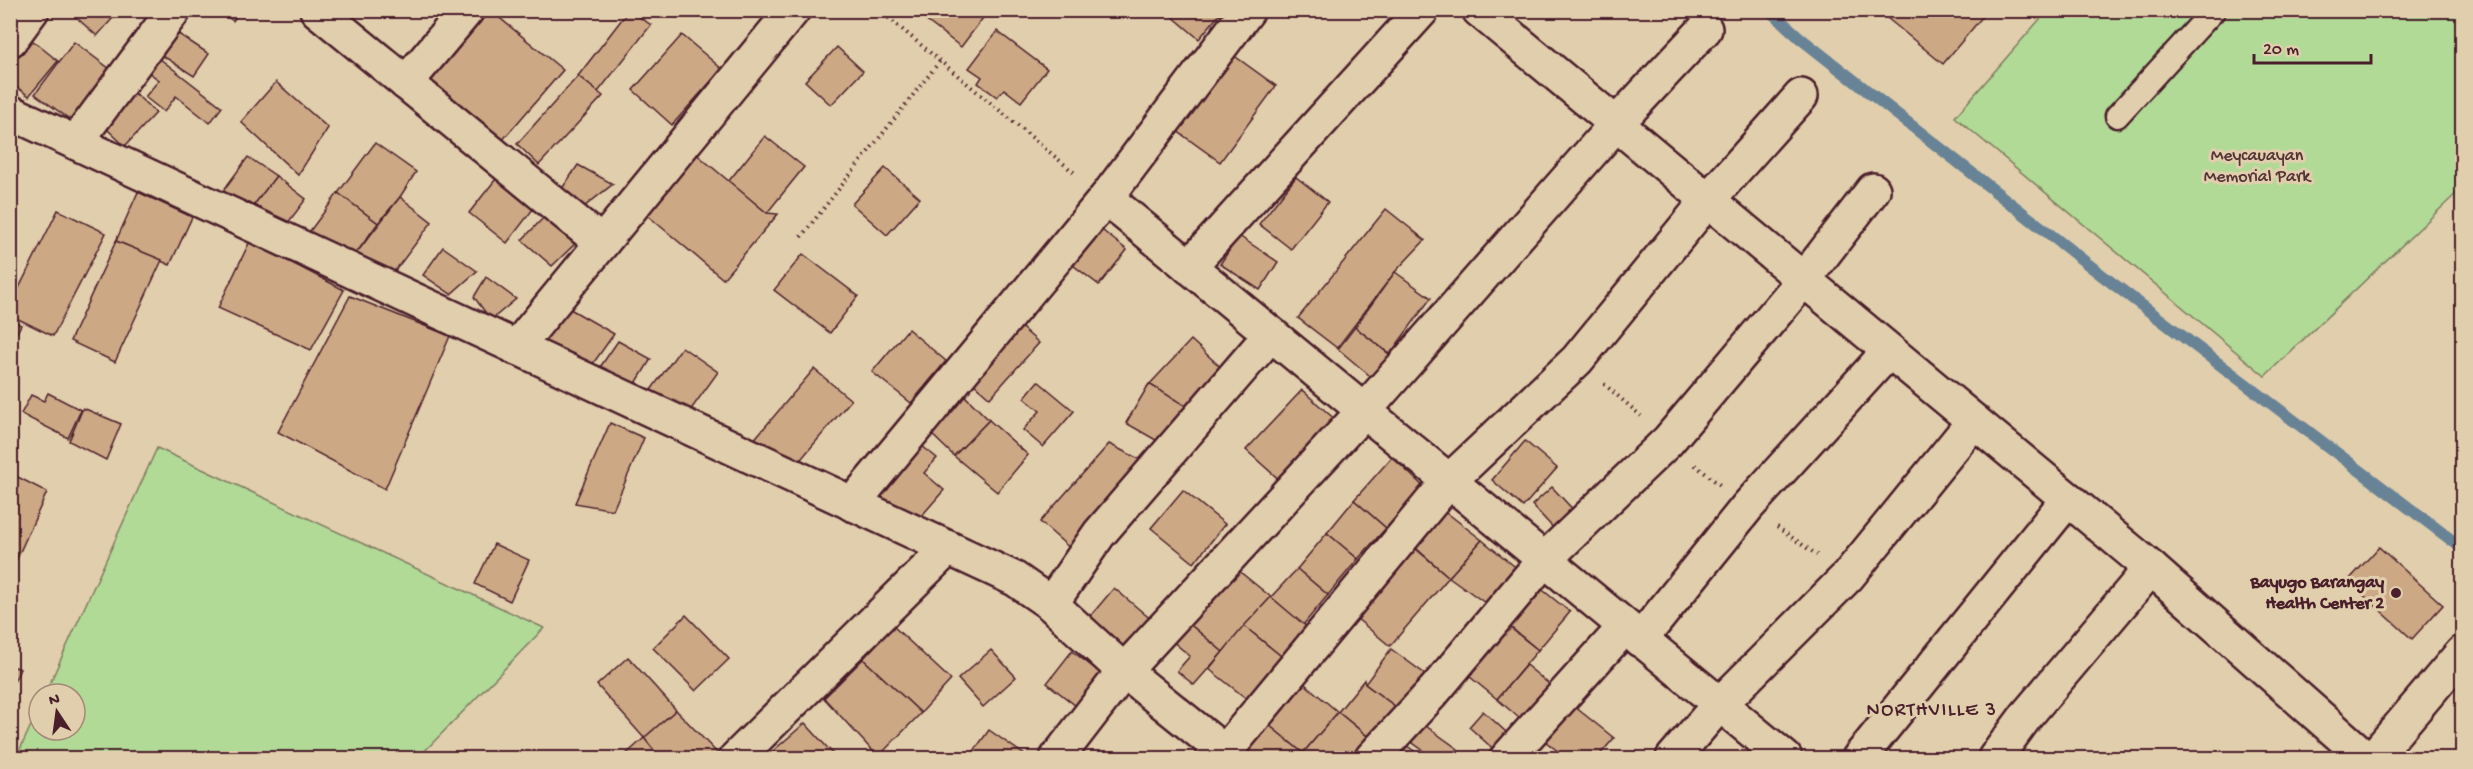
<svg xmlns="http://www.w3.org/2000/svg" width="2473" height="769" viewBox="0 0 2473 769" font-family="'Gochi Hand',sans-serif">
<style>
.green{fill:#b1da97;stroke:#7e7c61;stroke-width:1.5}
.lines{fill:none;stroke-linecap:round;stroke-linejoin:round}
.stream{stroke:#688396;stroke-width:12}
.building{fill:#cca885;stroke:#4a1f2b;stroke-width:1.5}
.service-casing{stroke:#4a1f2b;stroke-width:27}
.minor-casing{stroke:#4a1f2b;stroke-width:38}
.tertiary-casing{stroke:#4a1f2b;stroke-width:38}
.path{stroke:#4a1f2b;stroke-width:4;stroke-dasharray:1.5 4.5;stroke-linecap:butt}
.service{stroke:#e1ceac;stroke-width:22}
.minor{stroke:#e1ceac;stroke-width:33}
.tertiary{stroke:#e1ceac;stroke-width:33}
.poi-dot{fill:#4a1f2b;stroke:#e1ceac;stroke-width:2}
.labels{text-anchor:middle;dominant-baseline:central;stroke-width:6;stroke-linejoin:round;paint-order:stroke}
.park-label{font-size:18px;fill:#543236;stroke:#e1ceac}
.poi-label{font-size:18px;font-weight:bold;fill:#4a1f2b;stroke:#e1ceac;text-anchor:end}
.neighbourhood-label{font-size:20px;letter-spacing:1.5px;fill:#4a1f2b;stroke:#e1ceac}
</style>
<rect width="100%" height="100%" fill="#e1ceac"/>
<filter id="ink" filterUnits="userSpaceOnUse"><feTurbulence type="fractalNoise" baseFrequency=".0167" numOctaves="2"/><feDisplacementMap in="SourceGraphic" scale="12" xChannelSelector="R" yChannelSelector="G"/><feConvolveMatrix kernelMatrix="1 2 1 2 8 2 1 2 1" color-interpolation-filters="sRGB"/></filter>
<g filter="url(#ink)">
<g class="green">
<polygon points="2047,11 2462,11 2462,188 2265,376 1955,117"/>
<polygon points="157,448 544,628 418,758 16,758 39,708 39,730 75,730 75,694 45,694"/>
</g>
<g class="lines">
<polyline class="stream" points="1769,10 1800,38 2103,276 2462,548"/>
</g>
<g class="building">
<polygon points="68,10 120,10 97,36"/>
<polygon points="218,10 240,10 233,21"/>
<polygon points="481,10 490,10 563,70 500,143 426,80"/>
<polygon points="629,10 651,25 598,92 578,76"/>
<polygon points="912,10 989,10 961,47"/>
<polygon points="1165,10 1223,10 1199,39"/>
<polygon points="1893,10 1988,10 1943,64 1887,18"/>
<polygon points="174,31 209,54 194,76 160,54"/>
<polygon points="997,31 1047,69 1021,102 1004,89 997,97 978,83 982,77 969,68"/>
<polygon points="682,35 722,69 672,125 633,90"/>
<polygon points="27,36 58,61 29,96 10,82 10,55"/>
<polygon points="74,42 118,75 79,126 35,94"/>
<polygon points="837,47 863,71 831,105 805,81"/>
<polygon points="1229,52 1276,86 1220,162 1173,128"/>
<polygon points="155,55 222,107 210,123 176,96 164,112 145,97 159,80 144,69"/>
<polygon points="578,76 603,96 539,165 517,144"/>
<polygon points="276,82 328,128 298,175 241,122"/>
<polygon points="127,86 156,113 125,146 96,119"/>
<polygon points="765,136 804,167 767,213 728,182"/>
<polygon points="375,143 416,172 400,197 378,223 338,193"/>
<polygon points="694,152 767,213 778,214 723,279 647,215"/>
<polygon points="248,157 276,176 254,205 220,195"/>
<polygon points="578,165 613,184 585,206 561,190"/>
<polygon points="885,168 920,198 887,235 852,204"/>
<polygon points="499,175 537,204 507,243 469,213"/>
<polygon points="276,176 306,199 284,228 254,205"/>
<polygon points="1296,177 1328,202 1291,249 1259,224"/>
<polygon points="138,192 192,217 170,265 116,241"/>
<polygon points="338,193 378,223 355,255 307,235"/>
<polygon points="400,197 432,222 394,272 355,255"/>
<polygon points="1386,209 1425,240 1395,272 1337,348 1298,318"/>
<polygon points="58,210 106,233 53,336 10,315 10,306"/>
<polygon points="548,213 578,241 552,266 522,240"/>
<polygon points="1093,223 1127,250 1099,285 1065,259"/>
<polygon points="1239,236 1278,262 1260,290 1220,264"/>
<polygon points="116,241 162,260 115,362 70,341"/>
<polygon points="250,241 344,290 311,350 218,308"/>
<polygon points="443,247 477,271 451,294 423,275"/>
<polygon points="803,254 858,296 830,333 774,290"/>
<polygon points="1395,272 1431,298 1390,354 1355,327"/>
<polygon points="486,277 516,299 491,320 474,297"/>
<polygon points="350,296 450,336 385,489 278,432"/>
<polygon points="565,306 614,334 587,372 538,344"/>
<polygon points="10,319 21,325 10,345"/>
<polygon points="1014,321 1039,343 990,398 965,376"/>
<polygon points="1355,327 1395,359 1376,381 1338,349"/>
<polygon points="908,329 946,361 911,403 872,372"/>
<polygon points="1191,340 1226,372 1191,409 1147,387"/>
<polygon points="618,341 651,359 630,393 596,373"/>
<polygon points="682,347 718,372 687,415 651,390"/>
<polygon points="814,369 851,400 797,464 747,448"/>
<polygon points="1038,381 1074,411 1043,447 1023,430 1040,411 1024,398"/>
<polygon points="1149,384 1191,409 1168,447 1126,423"/>
<polygon points="958,389 989,420 954,456 922,425"/>
<polygon points="1302,390 1339,423 1283,483 1246,450"/>
<polygon points="48,393 81,410 68,438 21,414 31,395 44,401"/>
<polygon points="83,408 121,424 106,460 69,441"/>
<polygon points="989,420 1028,455 997,492 954,456"/>
<polygon points="610,423 644,438 613,510 575,503"/>
<polygon points="1525,441 1557,468 1523,507 1492,480"/>
<polygon points="1109,444 1149,464 1072,550 1040,522"/>
<polygon points="922,446 937,458 924,473 944,490 918,520 877,498"/>
<polygon points="1392,457 1425,488 1386,528 1354,500"/>
<polygon points="10,473 47,492 10,574"/>
<polygon points="1552,487 1578,515 1558,533 1532,505"/>
<polygon points="1183,490 1225,524 1194,563 1151,528"/>
<polygon points="1354,500 1386,528 1358,559 1327,533"/>
<polygon points="1438,506 1482,540 1449,577 1409,542"/>
<polygon points="1327,533 1358,559 1328,595 1297,569"/>
<polygon points="1404,539 1449,577 1390,646 1345,609"/>
<polygon points="1482,540 1524,574 1495,610 1449,577"/>
<polygon points="494,544 529,560 510,601 475,584"/>
<polygon points="2379,547 2443,605 2412,639 2348,581"/>
<polygon points="1234,567 1271,597 1223,652 1187,622"/>
<polygon points="1297,569 1328,595 1303,625 1271,597"/>
<polygon points="1529,579 1570,612 1538,650 1497,616"/>
<polygon points="1114,588 1160,627 1127,664 1082,626"/>
<polygon points="1271,597 1309,629 1286,660 1244,626"/>
<polygon points="686,615 729,659 696,691 653,648"/>
<polygon points="1187,622 1223,652 1194,685 1177,671 1190,656 1165,635"/>
<polygon points="1503,622 1538,650 1497,699 1459,668"/>
<polygon points="893,626 951,680 921,713 863,659"/>
<polygon points="1244,626 1286,660 1252,703 1209,669"/>
<polygon points="1391,649 1436,682 1409,717 1365,684"/>
<polygon points="991,650 1016,677 983,707 958,679"/>
<polygon points="1072,651 1111,681 1085,713 1047,683"/>
<polygon points="628,657 676,710 644,738 597,685"/>
<polygon points="863,659 921,713 878,757 824,698"/>
<polygon points="10,665 20,669 10,690"/>
<polygon points="1526,665 1561,694 1532,729 1497,699"/>
<polygon points="1299,679 1338,712 1303,753 1264,721"/>
<polygon points="1364,680 1365,684 1396,707 1370,738 1338,712"/>
<polygon points="1575,707 1614,738 1597,758 1567,758 1546,742"/>
<polygon points="676,710 721,757 660,758 644,738"/>
<polygon points="1483,711 1516,741 1501,756 1469,727"/>
<polygon points="1338,712 1373,741 1358,758 1310,758 1303,753"/>
<polygon points="1416,719 1458,749 1452,758 1434,758 1403,736"/>
<polygon points="1264,721 1303,753 1298,758 1239,758"/>
<polygon points="805,723 835,756 832,758 765,758"/>
<polygon points="989,730 1029,758 969,758"/>
<polygon points="644,738 660,758 622,758"/>
<polygon points="1399,740 1424,758 1385,758"/>
</g>
<g class="lines">
<defs>
<polyline id="service" points="2117,116 2214,10"/>
<g id="minor">
<polyline points="317,10 602,243"/>
<polyline points="1479,10 2151,568 2366,758"/>
<polyline points="10,40 32,10"/>
<polyline points="406,83 467,10"/>
<polyline points="10,112 1015,579 1051,604 1124,671 1232,758"/>
<polyline points="76,142 174,10"/>
<polyline points="1106,198 1785,758"/>
<polyline points="1189,267 1422,10"/>
<polyline points="516,348 793,10"/>
<polyline points="852,504 1106,198 1248,10"/>
<polyline points="1051,604 1099,534 1271,334"/>
<polyline points="1640,640 1748,506 1889,351"/>
<polyline points="736,758 948,548"/>
<polyline points="1057,758 1124,671 1363,412 1616,124 1705,29"/>
<polyline points="1220,758 1448,482 1577,360 1707,201 1801,96"/>
<polyline points="1372,758 1434,691 1544,560 1668,441 1805,278 1873,190"/>
<polyline points="1507,758 1624,628"/>
<polyline points="1673,758 1718,706 1848,576 1974,421"/>
<polyline points="1859,758 2068,499"/>
<polyline points="1995,758 2026,716 2151,568"/>
</g>
<polyline id="tertiary" points="2373,758 2462,653"/>
</defs>
<use href="#service" class="service-casing"/>
<use href="#minor" class="minor-casing"/>
<use href="#tertiary" class="tertiary-casing"/>
<g class="path">
<polyline points="879,10 1077,175"/>
<polyline points="801,237 940,61"/>
<polyline points="1604,384 1641,416"/>
<polyline points="1695,465 1720,485"/>
<polyline points="1777,527 1817,555"/>
</g>
<use href="#service" class="service"/>
<use href="#minor" class="minor"/>
<use href="#tertiary" class="tertiary"/>
</g>
</g>
<circle class="poi-dot" cx="2396" cy="593" r="6"/>
<g class="labels">
<g class="park-label">
<text x="2257" y="156">Meycauayan<tspan x="2257" dy="21">Memorial Park</tspan></text>
</g>
<g class="poi-label">
<text x="2384" y="583">Bayugo Barangay<tspan x="2384" dy="21">Health Center 2</tspan></text>
</g>
<g class="neighbourhood-label">
<text x="1932" y="711">NORTHVILLE 3</text>
</g>
</g>
<rect width="2473" height="769" fill="none" stroke="#e1ceac" stroke-width="36"/>
<rect x="18" y="18" width="2437" height="733" fill="none" stroke="#4a1f2b" stroke-width="2" filter="url(#ink)"/>
<g transform="translate(57 712) rotate(347)"><circle r="28" fill="#e1ceac" stroke="#a58878" stroke-width="1.5"/>
<path d="M0-4.5L10 22L0 15L-10 22Z" fill="#4a1f2b"/>
<text y="-9" font-size="16" font-weight="bold" text-anchor="middle" fill="#4a1f2b">N</text>
</g>
<path d="M2254 54v9h117v-9" fill="none" stroke="#4a1f2b" stroke-width="3"/>
<text x="2263" y="54" font-size="18" fill="#4a1f2b" stroke="#e1ceac" stroke-width="4.5" paint-order="stroke">20 m</text>
</svg>
